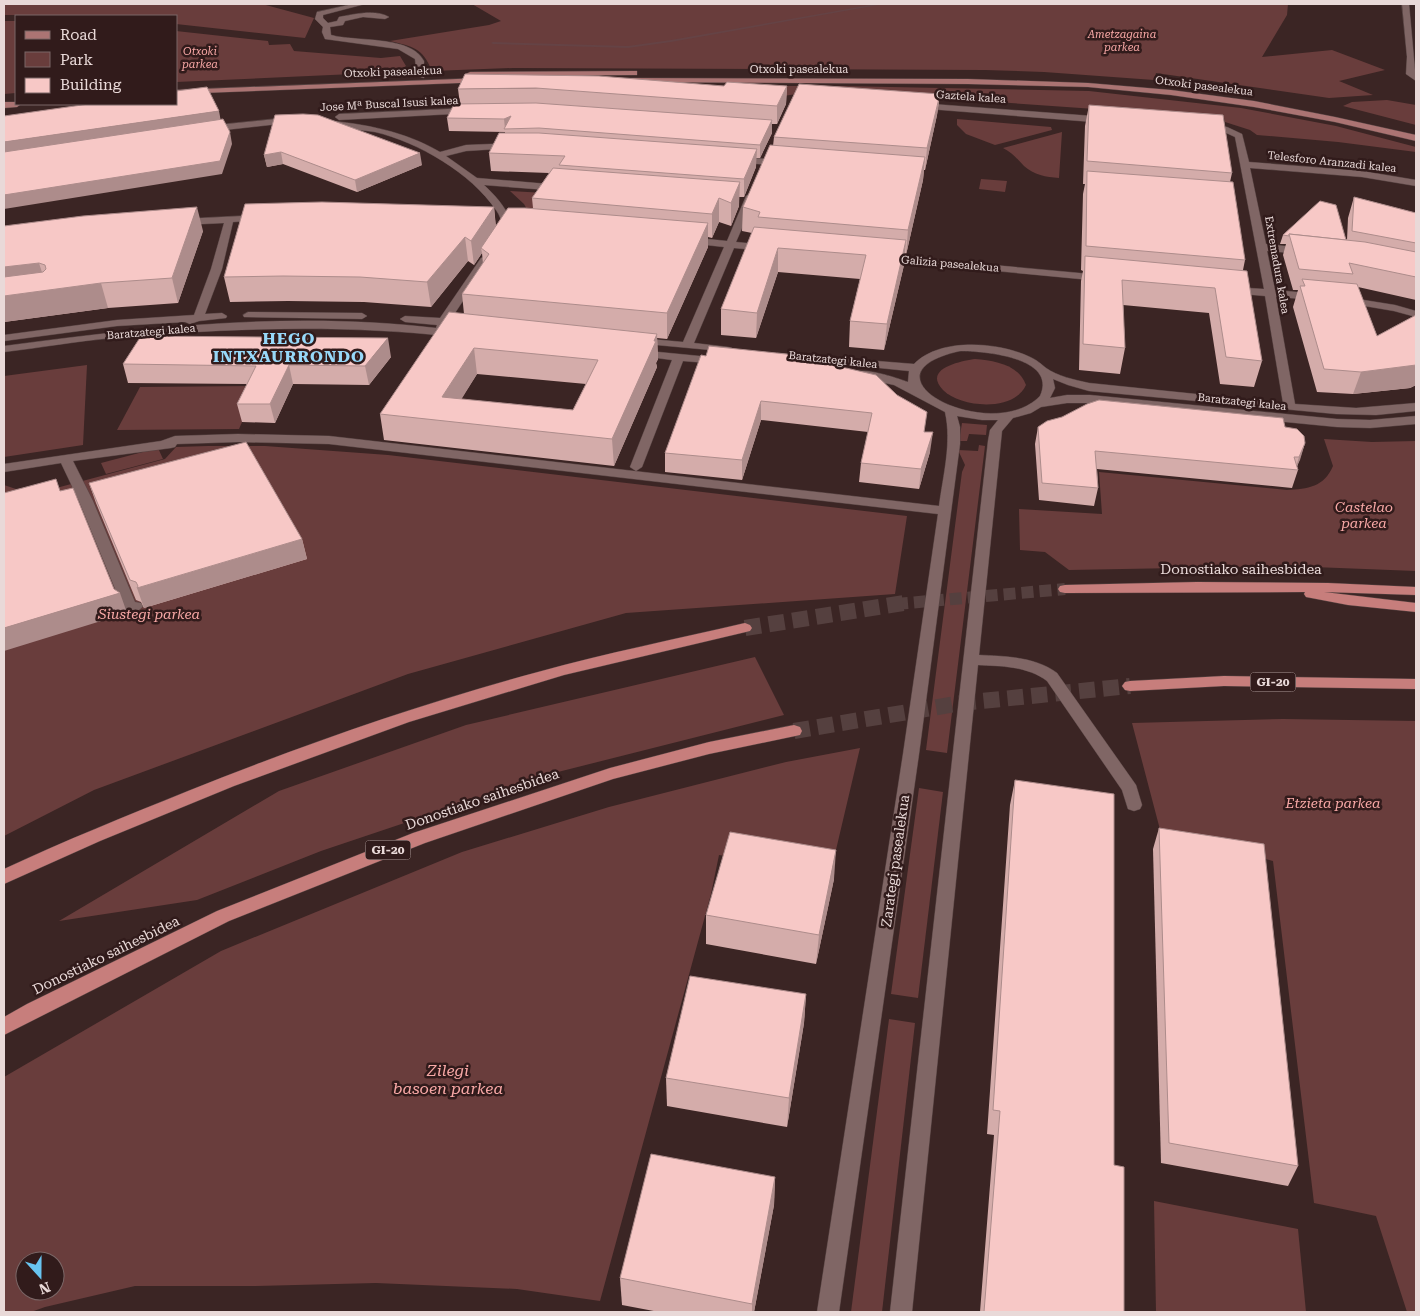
<svg xmlns="http://www.w3.org/2000/svg" width="1420" height="1316" viewBox="0 0 1420 1316" font-family="'Roboto Serif',serif">
<style>
.green{fill:#693d3c;fill-rule:evenodd}
.lines{fill:none;stroke-linecap:round;stroke-linejoin:round}
.stream{fill:#654345;fill-rule:evenodd}
.highway-tunnel-far1{stroke:#55403f;stroke-width:12;stroke-dasharray:12 6;stroke-linecap:butt}
.highway-tunnel{stroke:#55403f;stroke-width:16;stroke-dasharray:16 8;stroke-linecap:butt}
.minor-casing{stroke:#564342;stroke-width:1}
.major-casing{stroke:#564342;stroke-width:1}
.highway-casing{stroke:#564342;stroke-width:1}
.minor{fill:#806665;fill-rule:evenodd}
.major{fill:#ab7473;fill-rule:evenodd}
.highway{fill:#c77e7c;fill-rule:evenodd}
.wall{fill:#d4acaa;fill-rule:evenodd}
.shaded-wall{fill:#ad8c8b}
.building{fill:#f7c8c6;stroke:#ad8c8b;fill-rule:evenodd}
.labels{text-anchor:middle;dominant-baseline:central;stroke-width:5;stroke-linejoin:round;paint-order:stroke}
.far-park-label{font-size:11px;font-style:italic;fill:#f8a8a6;stroke:#311b1b}
.far-street-label{font-size:11px;fill:#e9d9d8;stroke:#311b1b}
.shield{fill:#311b1b;stroke:#b2a09f;stroke-width:1}
.shield-label{font-size:12px;font-weight:bold;fill:#e9d9d8}
.park-label{font-size:14px;font-style:italic;fill:#f8a8a6;stroke:#311b1b}
.street-label{font-size:14px;fill:#e9d9d8;stroke:#311b1b}
.far-district-label{font-size:16px;font-weight:bold;letter-spacing:1px;fill:#97d8f9;stroke:#311b1b}
.near-park-label{font-size:16px;font-style:italic;fill:#f8a8a6;stroke:#311b1b}
</style>
<rect width="100%" height="100%" fill="#3b2524"/>
<g class="green">
<polygon points="4,4 262,4 314,18 305,38 176,24 176,16 4,15"/>
<path d="M472,4H1288L1287,15L1262,57L1332,50L1385,70L1339,81L1373,95L1329,98L1156,73L1154,80L1044,72L985,70L513,68L432,71C422,47 413,47 390,41L489,25L501,21Z"/>
<polygon points="4,21 16,21 16,93 4,94"/>
<polygon points="176,31 268,41 269,45 290,44 294,51 381,58 400,56 406,66 397,72 176,82"/>
<polygon points="627,86 840,86 1089,91 1241,108 1336,126 1416,147 1416,152 1338,142 1257,135 1250,130 1225,122 1224,118 825,90 783,96"/>
<polygon points="1387,100 1416,105 1416,125 1343,106 1352,102"/>
<polygon points="957,119 1051,127 1052,130 995,145 966,134 957,125"/>
<path d="M1062,132L1059,178C1046,177 1034,175 1024,166C1017,159 1013,153 1003,148Z"/>
<polygon points="981,179 1007,181 1005,192 979,189"/>
<polygon points="510,191 545,193 529,213 524,204"/>
<path d="M975,359C995,361 1018,364 1026,385C1014,412 961,408 943,390C922,368 962,361 975,359Z"/>
<polygon points="87,365 83,445 4,457 4,376"/>
<polygon points="258,386 239,429 117,430 140,387"/>
<polygon points="962,423 987,425 986,435 969,434 967,441 959,441"/>
<path d="M1324,439L1372,442L1416,441V571L1288,566L1069,570L1045,552L1020,550L1019,509L1102,514L1099,472L1287,490C1308,489 1324,487 1333,466Z"/>
<polygon points="979,445 985,446 947,753 926,750 962,472 965,465 958,450 978,451"/>
<polygon points="208,446 265,446 388,455 907,516 895,594 626,613 408,674 94,790 4,836 4,485 16,489 28,487 45,491 165,459 176,447"/>
<polygon points="158,448 163,459 106,474 101,463"/>
<polygon points="755,657 784,715 550,774 321,851 197,900 59,921 279,791 466,725"/>
<polygon points="1283,719 1416,721 1416,1312 1407,1312 1376,1216 1314,1203 1273,861 1255,856 1163,841 1132,723"/>
<path d="M860,748L831,871L719,855L711,894L600,1301L517,1289L376,1283L256,1286H135L45,1307L31,1312H4V1077L221,951L462,852L609,807L786,762ZM25,1261H55V1291H25Z"/>
<polygon points="919,788 943,792 918,998 891,994"/>
<polygon points="889,1019 915,1023 882,1312 851,1312"/>
<polygon points="1154,1201 1298,1229 1306,1312 1156,1312"/>
</g>
<g class="lines">
<polygon class="stream" points="876,4 884,4 671,42 628,48 493,44 491,43 493,42 628,46 671,40"/>
<polyline class="highway-tunnel-far1" points="896,604 1065,589"/>
<g class="highway-tunnel">
<polyline points="745,628 904,603"/>
<polyline points="794,731 962,703 1130,686"/>
</g>
<defs>
<g id="minor">
<path d="M353,4H365L323,15V18L328,23L337,21L339,17C354,14 376,9 389,17L385,19L363,17L345,21L343,25L330,27L331,35C356,42 411,35 424,61V78L417,76L415,59L398,49L325,39L322,32L323,27L315,19L317,12Z"/>
<polygon points="1402,4 1409,4 1416,81 1406,74 1407,57"/>
<polygon points="919,103 1106,117 1110,120 1106,123 916,108 915,106"/>
<polygon points="469,108 473,111 472,113 339,120 335,117 339,114"/>
<polygon points="294,117 298,120 297,122 207,132 203,129 207,126"/>
<path d="M324,120C365,124 404,131 440,152L466,145L516,143L517,145L513,148L466,151L446,156L477,178L560,185L565,188L560,191L484,185C497,197 507,209 513,225L508,228L505,227C501,222 500,215 496,210C471,173 418,142 375,132C357,129 338,129 321,125L320,123Z"/>
<path d="M1206,124L1227,127L1242,134L1249,162L1362,171L1416,180V186L1362,177L1250,168L1266,244L1304,248L1309,251L1304,254L1267,251L1275,290L1318,294L1323,297L1318,300L1276,297L1295,404L1356,408L1416,403V411L1376,415L1336,414L1089,391L1068,385L1053,379L1055,388L1050,398L1067,395H1090L1337,419L1370,420L1416,416V424L1370,428L1337,427L1090,403H1067L1041,407L1031,413L1013,418L1002,431L979,655C1004,656 1036,657 1057,673L1136,785L1142,805L1140,809L1134,811L1128,809L1122,790L1047,681C1028,666 1000,666 978,665L912,1312H890L988,441L990,430L998,420H982L957,416L960,427V444L919,754L839,1312H817L903,754L938,514L329,444L238,442L177,444L175,447L171,448L73,461L93,501L135,602L141,603L143,606C139,612 131,613 125,611L123,608L79,501L61,463L4,472V464L161,441L175,436L238,434L329,436L939,506C943,475 952,443 945,412L894,385L853,376L851,374C860,365 897,378 908,382L909,371L781,358L775,355L777,353L914,364C940,337 999,342 1030,357C1037,360 1041,364 1046,368C1057,376 1075,380 1089,383L1283,403L1265,296L1231,293L1226,290L1231,287L1264,289L1235,137L1222,131L1203,129V125ZM960,351C983,351 1058,357 1040,396C992,446 851,375 960,351Z"/>
<polygon points="736,157 783,160 788,163 783,166 733,162 731,160"/>
<polygon points="751,193 756,196 736,242 767,245 772,248 767,251 734,248 694,343 728,347 732,348 734,350 732,352 635,343 633,341 635,339 639,338 683,342 724,247 688,243 683,240 688,237 727,241 746,196"/>
<polygon points="261,215 266,218 264,220 233,222 222,269 205,314 222,313 227,316 226,318 199,321 190,324 185,322 117,326 4,341 4,335 117,320 194,315 211,269 224,223 182,225 177,222 182,219"/>
<polygon points="885,255 1101,275 1106,278 1101,281 881,260 880,258"/>
<path d="M485,257L490,260L451,319L462,320L467,323L462,326L447,325L446,329L460,332L462,334L456,337C342,324 227,328 113,338C76,341 40,348 4,352V346C146,327 292,311 436,328L437,325L405,322L400,319L405,316L440,318L481,258Z"/>
<polygon points="1345,297 1395,305 1416,311 1416,317 1394,311 1341,302 1340,300"/>
<polygon points="248,312 362,313 367,316 362,319 244,317 243,315"/>
<polygon points="638,350 720,358 726,361 720,364 683,361 642,467 636,471 630,467 672,360 634,355 632,353"/>
</g>
<g id="major">
<polygon points="634,71 637,71 637,75 470,76 466,74 470,72"/>
<polygon points="482,78 486,80 485,82 176,94 176,90"/>
<polygon points="619,78 968,79 1088,83 1171,90 1254,101 1335,117 1416,135 1416,141 1335,122 1254,107 1171,95 1088,87 968,84 622,82 618,80"/>
<polygon points="4,102 16,102 16,104 21,104 17,107 4,108"/>
</g>
<g id="highway">
<polygon points="1197,582 1328,583 1416,587 1416,595 1324,592 1416,603 1416,612 1348,605 1306,597 1304,594 1305,592 1065,593 1060,592 1058,589 1060,586 1065,585"/>
<path d="M745,623L750,625L752,628L750,631L564,675L409,722L234,786L100,841L4,884V869C64,841 126,816 188,791C303,745 419,704 538,672C607,653 676,639 745,623Z"/>
<polygon points="1224,676 1416,679 1416,689 1224,686 1130,691 1125,690 1122,686 1125,682 1130,681"/>
<polygon points="794,725 800,727 802,731 800,735 709,754 613,779 425,843 229,921 4,1035 4,1017 27,1004 217,911 413,833 610,768 709,742"/>
</g>
</defs>
<use href="#minor" class="minor-casing"/>
<use href="#major" class="major-casing"/>
<use href="#highway" class="highway-casing"/>
<use href="#minor" class="minor"/>
<use href="#major" class="major"/>
<use href="#highway" class="highway"/>
</g>
<g class="wall">
<path d="M724,86H787L786,104L777,124H772V133L760,158H756V167L744,197H739V206L731,226L719,222L712,238L708,237V247L667,339L657,338L658,359L656,363L657,367L614,466L384,440L380,414L464,314L462,294L483,264L482,253L474,265L468,261L431,307L364,302L288,301L230,302L224,277L494,207L496,227L533,208L532,198L549,173L491,171L489,153L505,133V132L449,131L447,118L460,104L458,89ZM477,374L586,384L573,410L461,399Z"/>
<polygon points="940,94 937,115 925,170 924,170 923,180 906,255 905,254 904,265 884,350 849,347 850,321 860,279 778,272 756,338 721,335 721,309 752,233 742,231 743,207 773,146 774,137"/>
<polygon points="1089,105 1232,173 1230,182 1245,260 1243,270 1262,361 1254,387 1220,384 1209,313 1123,305 1125,348 1120,374 1079,370 1081,281 1083,271 1081,270 1083,194 1085,184 1083,184 1085,126"/>
<polygon points="303,114 422,165 357,192 283,164 267,167 264,155"/>
<polygon points="1354,197 1416,213 1416,300 1358,287 1377,336 1416,315 1416,385 1410,388 1353,394 1317,392 1293,307 1298,290 1293,290 1283,255 1286,244 1280,244 1283,235 1320,201 1347,240 1348,218"/>
<polygon points="4,226 203,231 178,303 108,308 4,322"/>
<polygon points="786,354 925,432 930,452 919,489 859,482 861,463 868,432 761,420 742,480 665,472 665,453 706,356"/>
<polygon points="391,357 369,385 293,384 275,423 242,422 237,404 247,384 128,383 123,364"/>
<polygon points="1038,427 1285,427 1305,443 1297,467 1298,470 1292,488 1097,469 1098,488 1094,506 1039,500 1035,444"/>
<polygon points="89,483 302,539 307,559 144,608 141,602 136,600 96,503"/>
<polygon points="1015,780 1114,1165 1124,1312 980,1312 994,1135 987,1134 1010,805"/>
<polygon points="1159,828 1298,1166 1288,1186 1161,1163 1153,849"/>
<polygon points="834,879 816,964 706,944 706,915"/>
<polygon points="806,994 804,1023 787,1127 667,1106 666,1078"/>
<polygon points="775,1177 774,1205 754,1312 659,1312 622,1305 620,1278"/>
</g>
<g class="shaded-wall">
<polygon points="787,86 786,104 777,124 777,106"/>
<polygon points="940,94 937,115 925,170 927,148"/>
<polygon points="219,111 221,122 4,155 4,142"/>
<polygon points="511,116 505,129 504,119"/>
<polygon points="772,120 772,133 760,158 760,145"/>
<polygon points="230,132 232,144 222,174 4,209 4,195"/>
<polygon points="757,149 756,167 744,197 744,179"/>
<polygon points="281,152 283,164 267,167 264,155"/>
<polygon points="420,153 422,165 357,192 355,180"/>
<polygon points="925,157 923,180 906,255 908,230"/>
<polygon points="740,182 739,206 731,226 731,203"/>
<polygon points="719,198 719,222 712,238 712,214"/>
<polygon points="197,207 203,231 178,303 172,278"/>
<polygon points="494,207 496,231 481,248 482,253 474,265 471,241"/>
<polygon points="708,223 708,247 667,339 667,313"/>
<polygon points="465,237 468,261 431,307 427,282"/>
<polygon points="906,240 904,265 884,350 887,324"/>
<polygon points="778,248 778,272 756,338 757,313"/>
<polygon points="39,263 47,288 4,293 4,267"/>
<polygon points="101,283 108,308 4,322 4,296"/>
<polygon points="657,334 658,359 656,363 657,367 614,466 612,439"/>
<polygon points="388,338 391,357 369,385 365,366"/>
<polygon points="474,348 477,374 448,421 442,397"/>
<polygon points="289,365 293,384 275,423 270,404"/>
<polygon points="1416,365 1416,385 1410,388 1353,394 1361,372"/>
<polygon points="761,401 761,420 742,480 742,460"/>
<polygon points="933,432 930,452 919,489 921,469"/>
<polygon points="1305,443 1300,460 1295,470 1299,457"/>
<polygon points="302,539 307,559 144,608 137,588"/>
<polygon points="120,593 127,613 4,651 4,628"/>
<polygon points="836,850 834,879 816,964 819,935"/>
<polygon points="806,994 804,1023 787,1127 789,1098"/>
<polygon points="775,1177 774,1205 754,1312 752,1312 752,1304"/>
</g>
<g class="building">
<polygon points="465,74 599,76 724,86 727,82 787,86 777,106 536,88 458,89"/>
<polygon points="799,84 940,94 927,148 774,137"/>
<polygon points="207,87 219,111 4,142 4,116 89,104 176,104 176,91"/>
<polygon points="536,103 772,120 760,145 539,128 504,129 511,116 504,119 447,118 454,104"/>
<polygon points="1089,105 1223,115 1232,173 1087,161"/>
<polygon points="303,114 318,115 420,153 355,180 281,152 264,155 275,115"/>
<polygon points="223,119 230,132 220,161 4,195 4,152"/>
<polygon points="499,133 539,133 757,149 744,179 559,165 565,156 489,153"/>
<polygon points="770,145 925,157 908,230 758,217 760,212 743,207"/>
<polygon points="553,168 740,182 731,203 719,198 712,214 532,198"/>
<polygon points="1087,171 1233,182 1245,260 1086,246"/>
<polygon points="1354,197 1416,213 1416,243 1352,231"/>
<polygon points="1320,201 1336,205 1346,240 1289,234 1289,236 1283,235"/>
<polygon points="322,202 494,207 471,241 465,237 427,282 360,277 283,276 224,277 245,204"/>
<polygon points="197,207 172,278 101,283 4,296 4,277 43,272 46,269 45,265 39,263 4,267 4,226 83,216"/>
<polygon points="508,208 525,208 708,223 667,313 462,294 489,254 481,248"/>
<polygon points="754,227 906,240 887,324 850,321 866,255 778,248 757,313 721,309"/>
<polygon points="1289,234 1365,242 1416,252 1416,277 1349,263 1353,274 1299,269"/>
<polygon points="1085,256 1247,271 1262,361 1226,357 1215,288 1122,280 1125,348 1083,344"/>
<polygon points="1302,279 1357,284 1377,336 1416,315 1416,365 1361,372 1324,369 1300,286 1305,286"/>
<path d="M449,312L657,334L654,341H656L612,439L380,414ZM474,348L598,360L573,410L442,397Z"/>
<polygon points="141,336 388,338 365,366 289,365 270,404 237,404 256,366 123,364"/>
<polygon points="709,346 786,354 876,375 897,395 927,412 924,432 933,432 921,469 861,463 872,413 761,401 742,460 665,453 701,355 706,356"/>
<polygon points="1099,400 1283,418 1285,427 1297,429 1304,436 1305,443 1299,457 1294,457 1298,470 1095,451 1098,488 1042,483 1038,427 1047,421 1062,417 1087,404"/>
<polygon points="246,442 302,539 137,588 138,586 136,582 130,580 89,483"/>
<polygon points="56,479 60,491 73,488 114,589 120,593 4,628 4,493"/>
<polygon points="1015,780 1114,794 1114,1165 1124,1167 1124,1312 984,1312 1000,1111 993,1110"/>
<polygon points="1159,828 1264,844 1298,1166 1169,1143"/>
<polygon points="730,832 836,850 819,935 706,915"/>
<polygon points="690,976 806,994 789,1098 666,1078"/>
<polygon points="651,1154 775,1177 752,1304 620,1278"/>
</g>
<g class="labels">
<g class="far-park-label">
<text x="1122" y="34">Ametzagaina<tspan x="1122" dy="13">parkea</tspan></text>
<text x="200" y="51">Otxoki<tspan x="200" dy="13">parkea</tspan></text>
</g>
<g class="far-street-label">
<text x="799" y="69">Otxoki pasealekua</text>
<text transform="translate(393 72) rotate(-2)">Otxoki pasealekua</text>
<text transform="translate(1204 86) rotate(7)">Otxoki pasealekua</text>
<text transform="translate(971 97) rotate(4)">Gaztela kalea</text>
<text transform="translate(389 104) rotate(-3)">Jose Mª Buscal Isusi kalea</text>
<text transform="translate(1332 162) rotate(6)">Telesforo Aranzadi kalea</text>
<text transform="translate(950 264) rotate(5)">Galizia pasealekua</text>
<text transform="translate(1277 265) rotate(80)">Extremadura kalea</text>
<text transform="translate(151 332) rotate(-5)">Baratzategi kalea</text>
<text transform="translate(833 360) rotate(6)">Baratzategi kalea</text>
<text transform="translate(1242 402) rotate(6)">Baratzategi kalea</text>
</g>
<g class="shield">
<rect x="1250.5" y="672.5" width="45" height="19" rx="4"/>
<rect x="365.5" y="840.5" width="45" height="19" rx="4"/>
</g>
<g class="shield-label">
<text x="1273" y="682">GI-20</text>
<text x="388" y="850">GI-20</text>
</g>
<g class="park-label">
<text x="1364" y="507">Castelao<tspan x="1364" dy="16">parkea</tspan></text>
<text x="149" y="614">Siustegi parkea</text>
<text x="1333" y="803">Etzieta parkea</text>
</g>
<g class="street-label">
<text x="1241" y="569">Donostiako saihesbidea</text>
<text transform="translate(482 799) rotate(-19)">Donostiako saihesbidea</text>
<text transform="translate(895 861) rotate(-82)">Zarategi pasealekua</text>
<text transform="translate(106 955) rotate(-26)">Donostiako saihesbidea</text>
</g>
<g class="far-district-label">
<text x="289" y="338">HEGO<tspan x="289" dy="18">INTXAURRONDO</tspan></text>
</g>
<g class="near-park-label">
<text x="448" y="1070">Zilegi<tspan x="448" dy="18">basoen parkea</tspan></text>
</g>
</g>
<rect width="1420" height="1316" fill="none" stroke="#e9d9d8" stroke-width="10"/>
<rect x="15" y="15" width="162" height="90" fill="#311b1b" stroke="#7b6767"/>
<rect x="25" y="31" width="25" height="8" fill="#ab7473" stroke="#7b6767"/>
<text x="60" y="40" font-size="15" fill="#e9d9d8">Road</text>
<rect x="25" y="52" width="25" height="15" fill="#693d3c" stroke="#7b6767"/>
<text x="60" y="65" font-size="15" fill="#e9d9d8">Park</text>
<rect x="25" y="78" width="25" height="15" fill="#f7c8c6" stroke="#7b6767"/>
<text x="60" y="90" font-size="15" fill="#e9d9d8">Building</text>
<g transform="translate(40 1276) rotate(159)"><circle r="24" fill="#311b1b" stroke="#7b6767"/>
<path d="M0-4L9 19L0 12L-9 19Z" fill="#68c4f0"/>
<text y="-8" font-size="14" font-weight="bold" text-anchor="middle" fill="#e9d9d8">N</text>
</g>
</svg>
